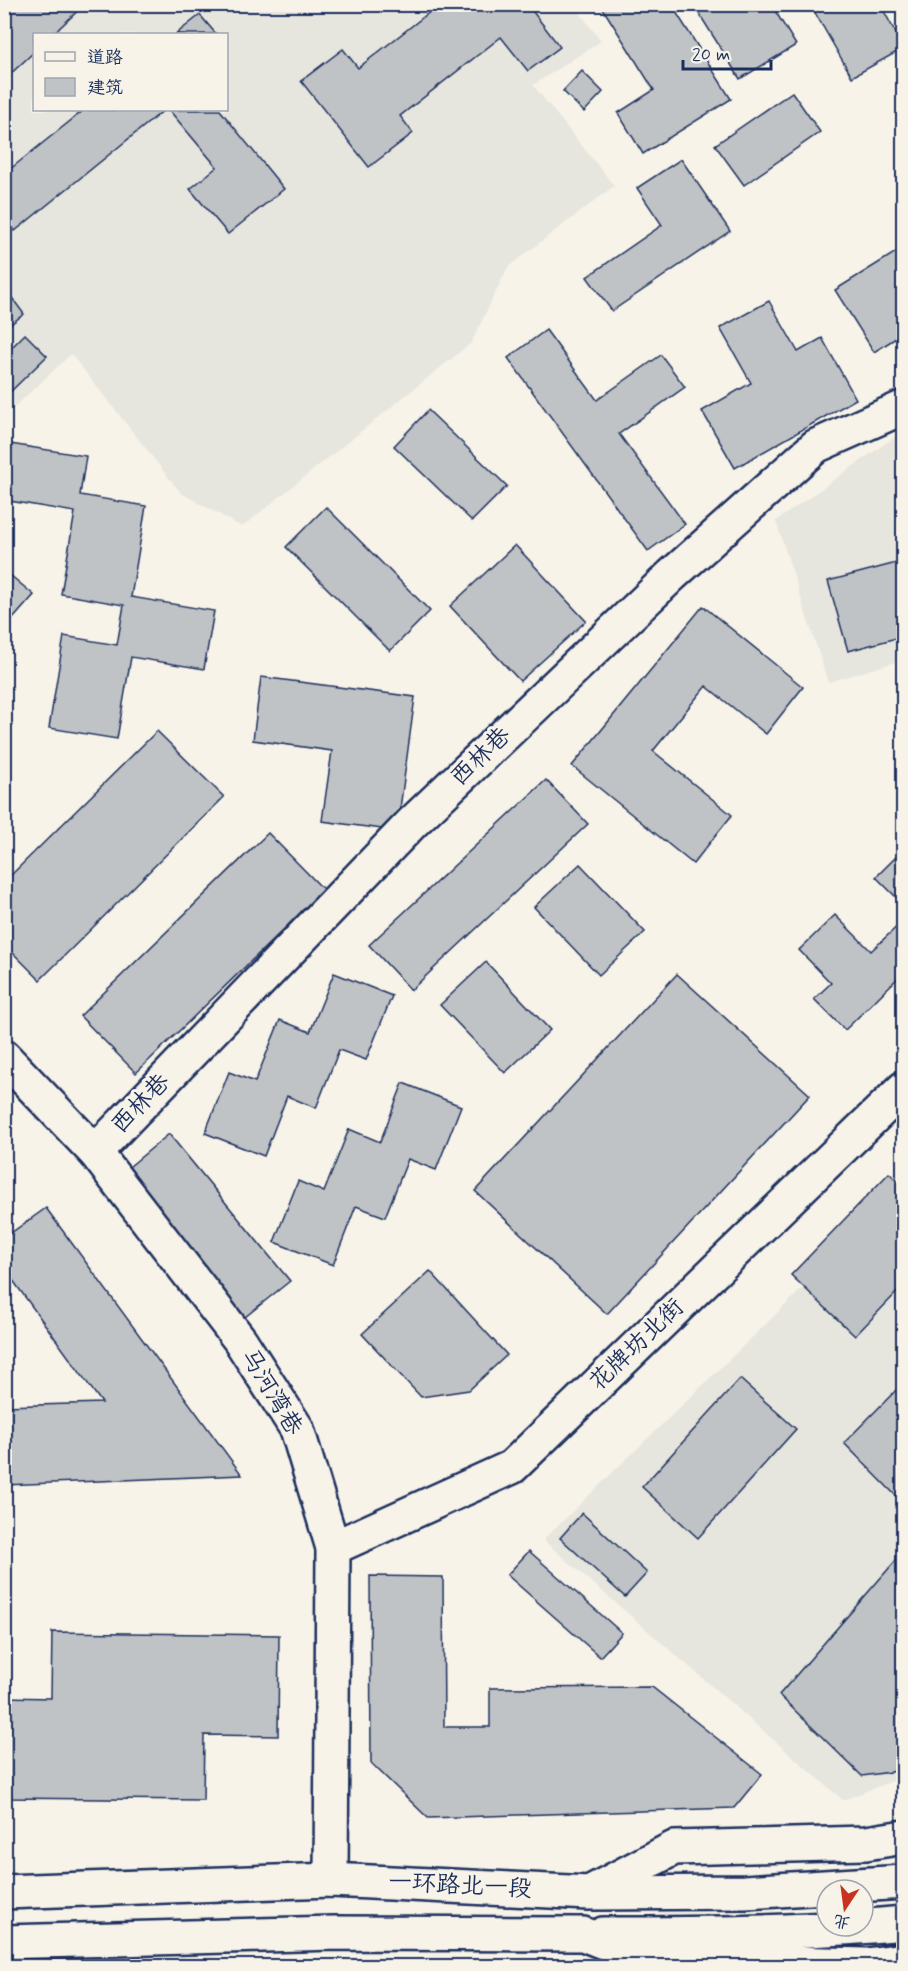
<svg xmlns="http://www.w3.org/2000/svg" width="908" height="1971" viewBox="0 0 908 1971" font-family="Mynerve,'LXGW WenKai TC',sans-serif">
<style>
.built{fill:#e6e5de;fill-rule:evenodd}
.building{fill:#c0c3c5;stroke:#1b2f5e;stroke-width:1.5}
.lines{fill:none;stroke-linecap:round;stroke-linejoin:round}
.street-casing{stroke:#1b2f5e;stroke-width:38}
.primary-casing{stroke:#1b2f5e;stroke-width:38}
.street{stroke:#f7f3e8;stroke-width:33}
.primary{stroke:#f7f3e8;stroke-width:33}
.labels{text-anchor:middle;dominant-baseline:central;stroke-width:6;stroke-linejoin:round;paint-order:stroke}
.street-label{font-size:24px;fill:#1b2f5e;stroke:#f7f3e8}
</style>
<rect width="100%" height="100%" fill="#f7f3e8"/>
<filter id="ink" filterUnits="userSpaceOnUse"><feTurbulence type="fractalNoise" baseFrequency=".0167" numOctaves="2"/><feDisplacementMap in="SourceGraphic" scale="12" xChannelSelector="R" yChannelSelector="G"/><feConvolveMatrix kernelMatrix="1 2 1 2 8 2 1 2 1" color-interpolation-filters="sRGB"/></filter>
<g filter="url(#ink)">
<g class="built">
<path d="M8,4L574,5L601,41L533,85L614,186L508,267L471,343L242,527L181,493L71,354L5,416L4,7ZM34,34H226V110H34Z"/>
<polygon points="903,431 903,660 828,682 776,521"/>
<polygon points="903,1191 903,1777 843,1800 543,1540"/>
</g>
<g class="building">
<polygon points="10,4 85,4 53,34 34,34 34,52 4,80 4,9"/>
<polygon points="440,4 527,4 560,47 528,71 501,37 400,116 413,133 369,167 301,81 343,49 358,68"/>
<polygon points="600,4 671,4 731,99 643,154 618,113 654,90"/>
<polygon points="693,4 771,4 796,45 740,79"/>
<polygon points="810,4 880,4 904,48 852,77"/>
<polygon points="200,15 216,34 176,34"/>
<polygon points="582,71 603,92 584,112 563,91"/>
<polygon points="792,92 820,132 744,185 715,145"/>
<polygon points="84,110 164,110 15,231 4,219 4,174"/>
<polygon points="169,110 220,110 284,189 228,234 190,189 217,167"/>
<polygon points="681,159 730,231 612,311 587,277 662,225 637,188"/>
<polygon points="904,247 904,333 874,352 835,290"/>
<polygon points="4,287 24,314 4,329"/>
<polygon points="769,301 798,352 822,338 856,399 735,468 702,411 751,383 720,328"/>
<polygon points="546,330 597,400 661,355 685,387 619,434 685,524 648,551 508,358"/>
<polygon points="25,334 47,356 4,398 4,355"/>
<polygon points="428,410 507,486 472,521 394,446"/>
<polygon points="4,443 86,456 80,495 146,506 131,597 214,611 204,669 131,657 117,739 49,728 64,636 117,645 124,605 61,594 75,512 4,500"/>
<polygon points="326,507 430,611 390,651 286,547"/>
<polygon points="515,545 586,621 520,681 450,606"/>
<polygon points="904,561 904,636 848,651 828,581"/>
<polygon points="4,570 34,595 4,629"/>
<polygon points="703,606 803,687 766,734 706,686 653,751 732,815 693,864 572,766"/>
<polygon points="261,677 415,697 397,831 322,821 332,751 253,740"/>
<polygon points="157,731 224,797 40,980 4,944 4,882"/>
<polygon points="546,780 588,824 411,990 369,945"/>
<polygon points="268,833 324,890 136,1073 80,1016"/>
<polygon points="904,849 904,905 876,877"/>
<polygon points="580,864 645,932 599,975 534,907"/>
<polygon points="835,915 871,951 904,920 904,972 845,1030 814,999 831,983 799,950"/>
<polygon points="486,962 550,1030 505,1073 440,1005"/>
<polygon points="334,973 392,996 366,1060 339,1050 316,1108 287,1096 264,1156 205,1133 229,1072 255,1082 280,1020 310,1032"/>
<polygon points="677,974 810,1095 607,1314 475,1191"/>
<polygon points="403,1083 461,1106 436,1170 408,1159 385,1217 356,1206 333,1265 274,1242 298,1181 324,1192 349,1129 380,1142"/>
<polygon points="169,1134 290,1281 245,1317 124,1171"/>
<polygon points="889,1173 904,1187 904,1285 855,1336 791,1275"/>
<polygon points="46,1208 242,1475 4,1485 4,1406 102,1403 4,1268 4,1238"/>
<polygon points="430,1271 507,1355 469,1390 421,1397 362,1334"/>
<polygon points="740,1379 796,1429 698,1538 642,1487"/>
<polygon points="904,1382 904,1504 844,1443"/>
<polygon points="582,1513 647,1573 625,1597 560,1538"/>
<polygon points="529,1551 622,1633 600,1657 507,1575"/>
<polygon points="904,1551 904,1770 862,1776 779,1695"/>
<polygon points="370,1576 443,1577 444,1727 490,1727 490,1688 652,1687 762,1774 734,1808 428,1818 371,1763"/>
<polygon points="52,1632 279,1635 278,1736 204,1735 203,1800 4,1798 4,1697 51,1698"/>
</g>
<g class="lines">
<defs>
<g id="street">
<polyline points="4,1057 95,1152 240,1340 297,1429 333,1548 331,1880"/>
<polyline points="95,1152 412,823 672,575 816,446 904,407"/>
<polyline points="333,1548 512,1467 904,1088"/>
</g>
<g id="primary">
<polyline points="4,1892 331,1880 589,1893 674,1848 866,1843 904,1837"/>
<polyline points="594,1893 745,1892 904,1882"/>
<path d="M603,1934C703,1934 803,1933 904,1923"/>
<polyline points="4,1942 334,1933 583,1934 662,1965 745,1962 867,1965 904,1960"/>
</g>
</defs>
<use href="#street" class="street-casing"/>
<use href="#primary" class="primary-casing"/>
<use href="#street" class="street"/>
<use href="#primary" class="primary"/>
</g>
</g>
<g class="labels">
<g class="street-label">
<text transform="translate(481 757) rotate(-44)">西林巷</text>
<text transform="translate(141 1104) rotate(-46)">西林巷</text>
<text transform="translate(637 1345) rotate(-44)">花牌坊北街</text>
<text transform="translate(271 1392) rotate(59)">马河湾巷</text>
<text transform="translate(460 1886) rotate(3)">一环路北一段</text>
</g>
</g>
<rect width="908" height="1971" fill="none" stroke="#f7f3e8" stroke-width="24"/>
<rect x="12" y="12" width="884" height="1947" fill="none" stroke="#1b2f5e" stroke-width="2" filter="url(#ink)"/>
<rect x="33" y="33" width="195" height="78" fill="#f7f3e8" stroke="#9fa5b1" stroke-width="1.5"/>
<rect x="45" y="52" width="30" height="9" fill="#f7f3e8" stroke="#9fa5b1" stroke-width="1.5"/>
<text x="87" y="63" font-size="18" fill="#1b2f5e">道路</text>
<rect x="45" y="78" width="30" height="18" fill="#c0c3c5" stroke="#9fa5b1" stroke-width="1.5"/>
<text x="87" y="93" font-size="18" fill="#1b2f5e">建筑</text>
<g transform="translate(845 1908) rotate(193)"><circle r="28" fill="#f7f3e8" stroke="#9fa5b1" stroke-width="1.5"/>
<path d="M0-4.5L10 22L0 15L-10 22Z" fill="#c8321e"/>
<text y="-9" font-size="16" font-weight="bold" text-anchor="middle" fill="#1b2f5e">北</text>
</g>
<path d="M683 60v9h88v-9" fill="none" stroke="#1b2f5e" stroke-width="3"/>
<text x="692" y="60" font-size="18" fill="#1b2f5e" stroke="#f7f3e8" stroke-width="4.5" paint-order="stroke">20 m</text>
</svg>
